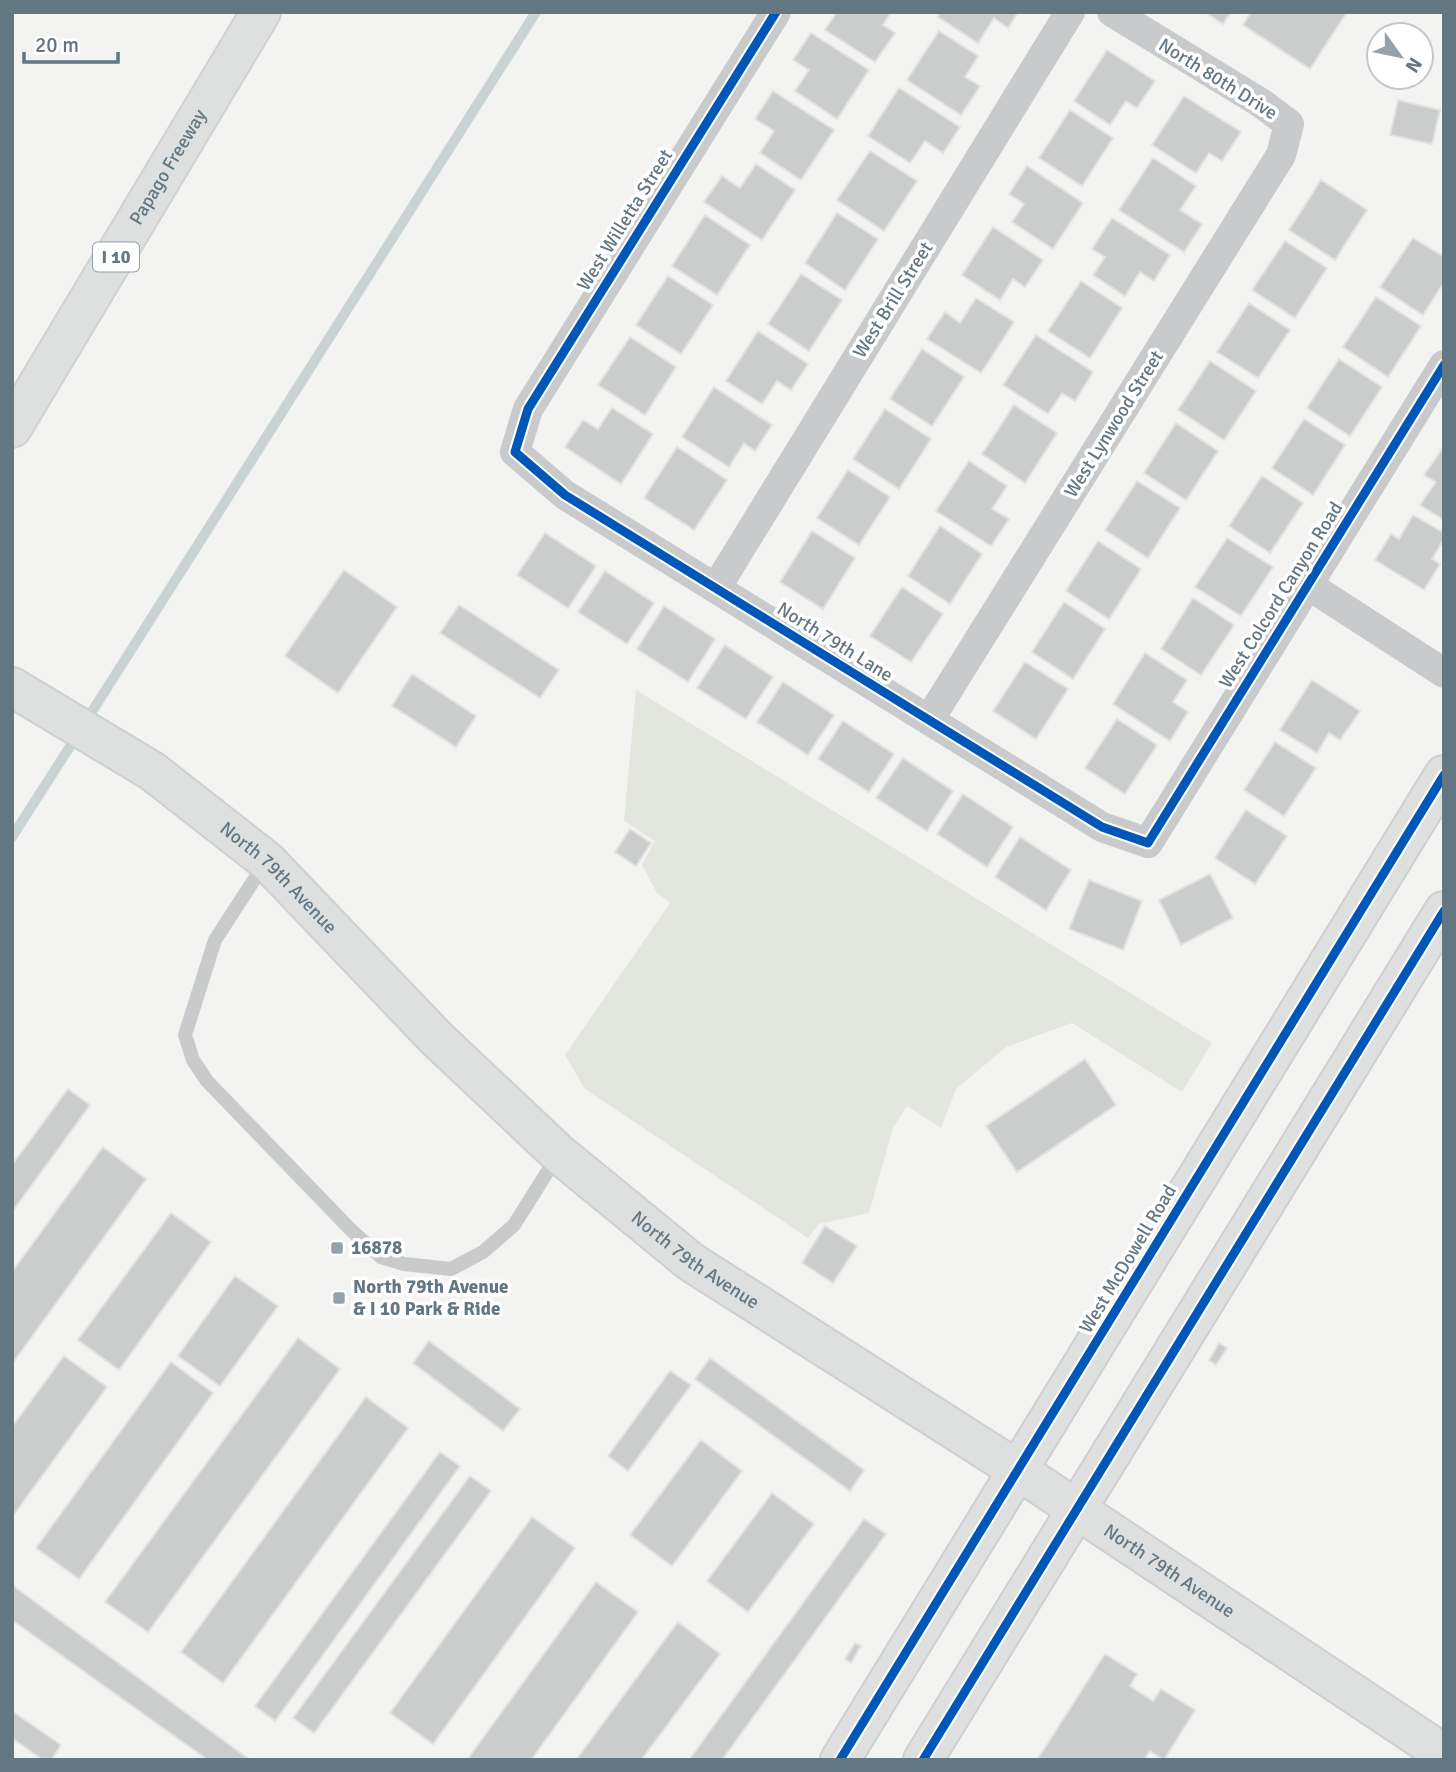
<svg xmlns="http://www.w3.org/2000/svg" width="1456" height="1772" viewBox="0 0 1456 1772" font-family="Signika,sans-serif">
<style>
.green{fill:#e3e6df}
.lines{fill:none;stroke-linecap:round;stroke-linejoin:round}
.stream{stroke:#c9d3d4;stroke-width:10}
.building{fill:#cbcccc;stroke:#e2e2e1;stroke-width:2}
.secondary-casing{stroke:#ced0d0;stroke-width:42}
.primary-casing{stroke:#cfcfcf;stroke-width:42}
.highway-casing{stroke:#d0d1d1;stroke-width:42}
.lane{stroke:#c8cacb;stroke-width:14}
.street{stroke:#c8cacb;stroke-width:30}
.secondary{stroke:#dedfdf;stroke-width:38}
.primary{stroke:#dedfdf;stroke-width:38}
.highway{stroke:#dedfdf;stroke-width:38}
.cycleway-casing{stroke:#fff;stroke-width:13}
.cycleway{stroke:#0057b8;stroke-width:9}
.poi-dot{fill:#95a2a9;stroke:#fff;stroke-width:2.5}
.labels{text-anchor:middle;dominant-baseline:central;stroke-width:7;stroke-linejoin:round;paint-order:stroke}
.shield{fill:#fff;stroke:#91a0a8;stroke-width:2}
.shield-label{font-size:18px;font-weight:bold;fill:#627782}
.street-label{font-size:19px;fill:#627782;stroke:#fff}
.poi-label{font-size:19px;font-weight:bold;fill:#627782;stroke:#fff;text-anchor:start}
</style>
<rect width="100%" height="100%" fill="#f3f3f1"/>
<polygon class="green" points="636,690 1212,1043 1182,1092 1072,1023 1006,1047 956,1089 941,1128 907,1106 893,1128 869,1213 819,1224 808,1238 585,1089 565,1055 670,903 657,893 642,865 655,841 624,821"/>
<g class="lines">
<g class="stream">
<polyline points="86,721 536,12"/>
<polyline points="12,837 78,734"/>
</g>
</g>
<g class="building">
<polygon points="837,12 891,12 883,25 895,33 875,62 825,30"/>
<polygon points="941,12 1018,12 1008,28 994,18 978,43 938,17"/>
<polygon points="1205,12 1231,12 1223,24"/>
<polygon points="1251,12 1347,12 1310,69 1243,25"/>
<polygon points="939,31 978,56 965,77 980,86 961,115 907,80"/>
<polygon points="811,33 869,70 837,119 795,91 809,70 793,60"/>
<polygon points="1107,50 1155,81 1137,108 1126,101 1110,125 1074,101"/>
<polygon points="899,88 960,127 943,153 925,141 910,163 868,136"/>
<polygon points="773,91 834,130 801,180 760,153 774,131 755,119"/>
<polygon points="1184,96 1241,132 1222,161 1209,153 1196,173 1152,145"/>
<polygon points="1398,100 1440,110 1432,144 1390,135"/>
<polygon points="1070,110 1113,138 1082,186 1039,158"/>
<polygon points="870,151 917,181 884,231 837,200"/>
<polygon points="1153,158 1196,186 1180,210 1202,224 1184,252 1119,210"/>
<polygon points="756,164 795,190 762,240 704,202 722,176 740,188"/>
<polygon points="1027,166 1083,203 1053,249 1012,222 1024,204 1009,194"/>
<polygon points="1321,180 1367,210 1335,260 1289,230"/>
<polygon points="837,213 878,239 845,290 805,263"/>
<polygon points="705,215 750,245 717,295 672,266"/>
<polygon points="1112,218 1170,255 1154,281 1140,272 1125,296 1093,275 1105,257 1092,249"/>
<polygon points="993,227 1043,260 1025,287 1013,279 1000,300 962,275"/>
<polygon points="1413,238 1444,257 1444,282 1423,315 1380,287"/>
<polygon points="1285,241 1327,268 1295,318 1252,290"/>
<polygon points="801,274 842,300 809,351 768,324"/>
<polygon points="668,276 713,305 681,354 636,325"/>
<polygon points="1081,281 1122,308 1090,358 1048,331"/>
<polygon points="1376,297 1421,326 1388,377 1343,347"/>
<polygon points="976,298 1014,322 981,373 927,339 945,312 960,323"/>
<polygon points="1249,303 1290,330 1258,378 1217,352"/>
<polygon points="758,331 808,364 791,390 777,381 762,404 726,381"/>
<polygon points="1036,335 1093,372 1075,401 1062,393 1048,414 1003,385"/>
<polygon points="630,337 676,367 645,415 598,385"/>
<polygon points="922,349 964,377 932,426 890,399"/>
<polygon points="1339,359 1382,387 1350,436 1307,408"/>
<polygon points="1210,361 1256,391 1224,440 1178,410"/>
<polygon points="714,387 772,425 755,451 744,443 729,467 682,437"/>
<polygon points="1014,405 1057,433 1025,483 982,454"/>
<polygon points="612,408 653,434 621,484 565,447 583,420 598,429"/>
<polygon points="885,409 931,439 899,489 853,459"/>
<polygon points="1304,419 1345,445 1313,495 1272,468"/>
<polygon points="1176,423 1218,451 1186,500 1144,473"/>
<polygon points="677,447 727,480 694,530 644,498"/>
<polygon points="1443,448 1444,449 1444,520 1420,505 1436,482 1424,475"/>
<polygon points="969,461 1007,486 992,509 1009,519 991,546 936,511"/>
<polygon points="848,470 890,497 859,545 817,518"/>
<polygon points="1262,476 1303,503 1270,553 1229,526"/>
<polygon points="1137,481 1180,508 1148,558 1105,530"/>
<polygon points="1413,515 1444,533 1444,539 1432,559 1440,564 1424,590 1375,560 1391,534 1399,539"/>
<polygon points="940,526 982,554 950,604 908,576"/>
<polygon points="812,531 855,558 823,609 780,582"/>
<polygon points="545,533 596,566 568,608 517,575"/>
<polygon points="1227,538 1273,567 1241,616 1195,587"/>
<polygon points="1098,541 1141,569 1109,619 1066,591"/>
<polygon points="344,570 397,607 338,693 285,656"/>
<polygon points="605,571 654,603 627,644 578,612"/>
<polygon points="902,587 943,614 911,662 870,636"/>
<polygon points="1193,598 1234,625 1201,675 1161,649"/>
<polygon points="1064,602 1105,629 1073,679 1032,652"/>
<polygon points="459,605 559,670 540,698 440,633"/>
<polygon points="664,606 715,639 688,682 637,649"/>
<polygon points="725,645 773,677 746,719 697,688"/>
<polygon points="1145,653 1187,680 1173,702 1188,712 1170,741 1113,704"/>
<polygon points="1025,662 1068,689 1036,739 993,711"/>
<polygon points="412,674 476,716 456,747 392,706"/>
<polygon points="1312,680 1360,711 1340,740 1329,733 1317,753 1280,730"/>
<polygon points="783,682 834,715 808,755 757,722"/>
<polygon points="1117,719 1157,745 1125,794 1085,768"/>
<polygon points="843,721 894,754 869,792 818,759"/>
<polygon points="1275,742 1316,768 1284,816 1244,790"/>
<polygon points="903,758 953,791 927,831 876,798"/>
<polygon points="963,794 1013,827 987,867 937,834"/>
<polygon points="1246,810 1287,836 1255,884 1215,858"/>
<polygon points="630,829 651,843 636,866 615,852"/>
<polygon points="1020,837 1071,870 1046,910 995,877"/>
<polygon points="1210,874 1233,918 1181,945 1159,900"/>
<polygon points="1089,880 1142,901 1123,950 1069,929"/>
<polygon points="1085,1059 1116,1105 1017,1172 986,1126"/>
<polygon points="68,1089 90,1105 12,1212 12,1165"/>
<polygon points="103,1147 146,1179 12,1364 12,1272"/>
<polygon points="171,1213 211,1242 119,1370 78,1340"/>
<polygon points="825,1226 857,1246 833,1283 802,1263"/>
<polygon points="235,1276 278,1306 220,1386 178,1356"/>
<polygon points="298,1338 340,1369 148,1632 105,1602"/>
<polygon points="429,1341 520,1409 503,1431 413,1363"/>
<polygon points="1219,1343 1227,1348 1216,1365 1209,1360"/>
<polygon points="64,1356 107,1387 12,1517 12,1427"/>
<polygon points="710,1358 864,1470 850,1491 695,1379"/>
<polygon points="171,1362 213,1393 79,1579 36,1548"/>
<polygon points="670,1371 691,1385 628,1471 608,1456"/>
<polygon points="366,1397 408,1428 223,1683 181,1652"/>
<polygon points="701,1440 742,1471 672,1566 630,1535"/>
<polygon points="440,1452 460,1466 275,1721 255,1706"/>
<polygon points="470,1476 491,1491 314,1733 293,1718"/>
<polygon points="772,1493 814,1524 748,1612 707,1581"/>
<polygon points="532,1517 575,1548 433,1744 390,1713"/>
<polygon points="864,1519 886,1534 722,1760 689,1760"/>
<polygon points="596,1582 638,1612 531,1760 467,1760"/>
<polygon points="12,1585 250,1760 208,1760 12,1620"/>
<polygon points="678,1622 720,1654 641,1760 576,1760"/>
<polygon points="855,1643 861,1646 851,1663 845,1659"/>
<polygon points="1105,1654 1137,1674 1130,1686 1153,1701 1161,1689 1195,1710 1164,1760 1150,1751 1144,1760 1037,1760"/>
<polygon points="12,1711 61,1745 51,1760 43,1760 12,1738"/>
</g>
<g class="lines">
<defs>
<g id="secondary">
<path id="s1" d="M12,687L152,771L267,861L436,1038L558,1153L691,1262L1019,1471L1444,1754"/>
</g>
<g id="primary">
<polyline points="840,1760 1444,775"/>
<polyline points="923,1760 1444,911"/>
</g>
<g id="highway">
<path id="s2" d="M12,428L261,12"/>
</g>
</defs>
<use href="#secondary" class="secondary-casing"/>
<use href="#primary" class="primary-casing"/>
<use href="#highway" class="highway-casing"/>
<polyline class="lane" points="265,863 215,940 185,1035 193,1060 207,1081 351,1230 381,1257 404,1264 451,1269 483,1252 514,1225 558,1155"/>
<g class="street">
<polyline points="776,12 528,409 515,452 565,495 1102,827 1148,843 1444,365"/>
<polyline points="1308,585 1444,673"/>
<polyline points="716,588 1070,12"/>
<polyline points="929,720 1281,155 1289,124 1261,103 1112,12"/>
</g>
<use href="#secondary" class="secondary"/>
<use href="#primary" class="primary"/>
<use href="#highway" class="highway"/>
<defs>
<g id="cycleway">
<polyline points="776,12 528,409 515,452 565,495 1102,827 1148,843 1444,365"/>
<polyline points="840,1760 1444,775"/>
<polyline points="923,1760 1444,911"/>
</g>
</defs>
<use href="#cycleway" class="cycleway-casing"/>
<use href="#cycleway" class="cycleway"/>
</g>
<g class="poi-dot">
<rect x="330" y="1241" width="14" height="14" rx="3.5"/>
<rect x="332" y="1291" width="14" height="14" rx="3.5"/>
</g>
<g class="labels">
<rect class="shield" x="93" y="242.5" width="46" height="29" rx="5"/>
<g class="shield-label">
<text x="116" y="257">I 10</text>
</g>
<g class="street-label">
<text transform="translate(1218 79) rotate(32)">North 80th Drive</text>
<text stroke="none"><textPath href="#s2" startOffset="304">Papago Freeway</textPath></text>
<text transform="translate(625 220) rotate(-58)">West Willetta Street</text>
<text transform="translate(893 300) rotate(-58)">West Brill Street</text>
<text transform="translate(1114 424) rotate(-58)">West Lynwood Street</text>
<text transform="translate(1281 595) rotate(-58)">West Colcord Canyon Road</text>
<text transform="translate(835 642) rotate(32)">North 79th Lane</text>
<text stroke="none"><textPath href="#s1" startOffset="329">North 79th Avenue</textPath></text>
<text transform="translate(1128 1259) rotate(-59)">West McDowell Road</text>
<text stroke="none"><textPath href="#s1" startOffset="896">North 79th Avenue</textPath></text>
<text stroke="none"><textPath href="#s1" startOffset="1463">North 79th Avenue</textPath></text>
</g>
<g class="poi-label">
<text x="351" y="1248">16878</text>
<text x="353" y="1287">North 79th Avenue<tspan x="353" dy="22">&amp; I 10 Park &amp; Ride</tspan></text>
</g>
</g>
<rect width="1456" height="1772" fill="none" stroke="#627782" stroke-width="28"/>
<g transform="translate(1400 56) rotate(123)"><circle r="33" fill="#ffffff" stroke="#c0c9cd" stroke-width="2"/>
<path d="M0-5L12 26L0 18L-12 26Z" fill="#95a2a9"/>
<text y="-10" font-size="19" font-weight="bold" text-anchor="middle" fill="#627782">N</text>
</g>
<path d="M24 52v10h94v-10" fill="none" stroke="#627782" stroke-width="3.5"/>
<text x="35" y="52" font-size="21" fill="#627782" stroke="#ffffff" stroke-width="5" paint-order="stroke">20 m</text>
</svg>
